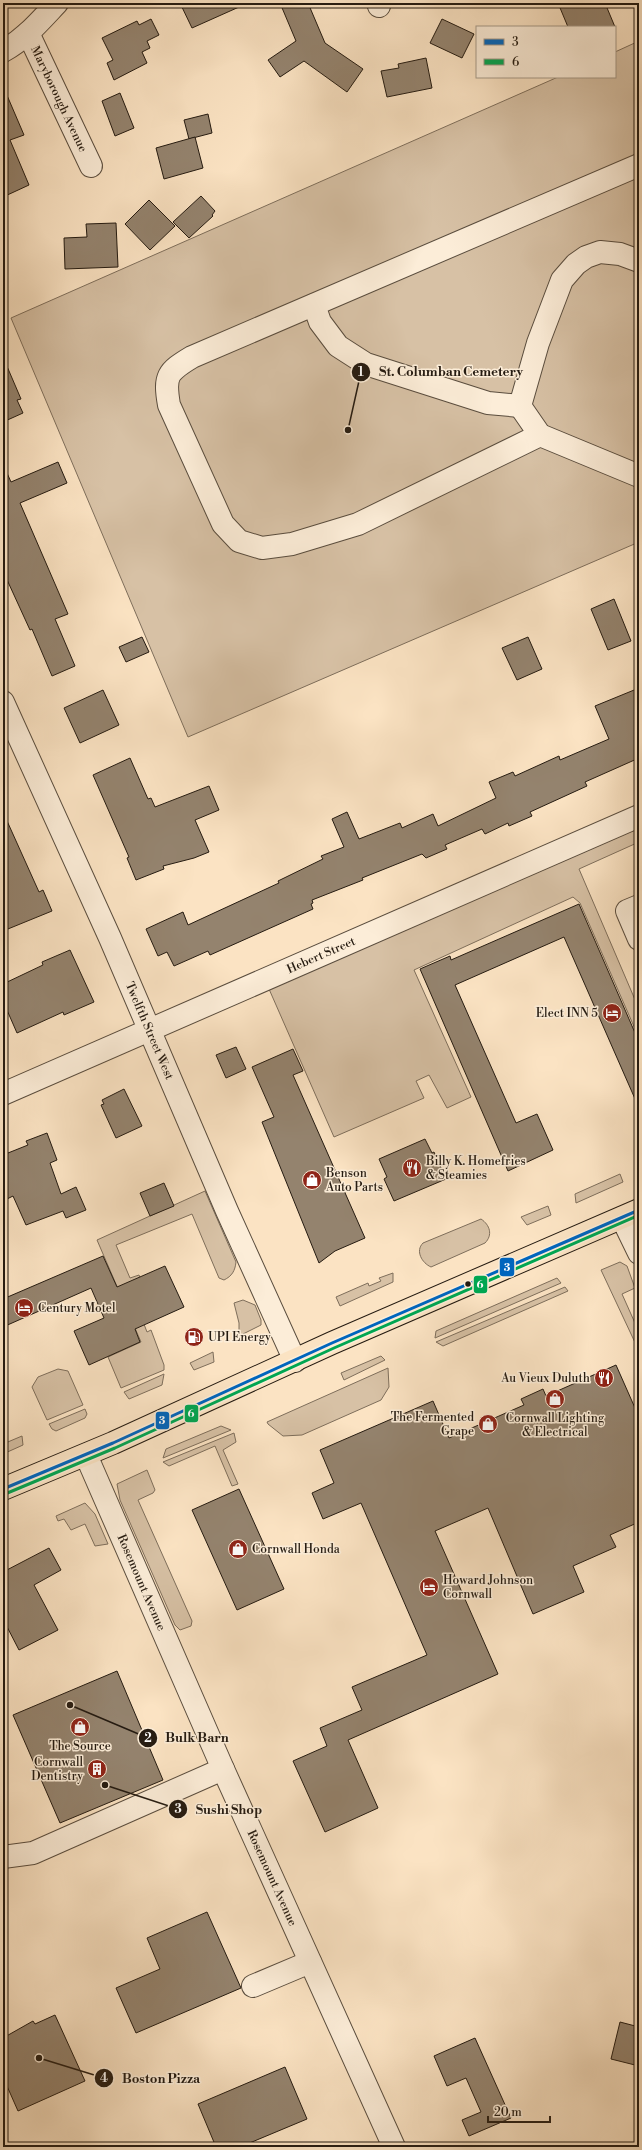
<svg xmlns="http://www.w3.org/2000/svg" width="642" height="2150" viewBox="0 0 642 2150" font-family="'Libre Bodoni',serif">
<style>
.green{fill:#d7c1a5;stroke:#7e6e5b}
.building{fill:#94836e;stroke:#251b11}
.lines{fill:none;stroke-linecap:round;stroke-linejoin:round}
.minor-casing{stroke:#5a4d3e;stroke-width:24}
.major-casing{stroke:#251b11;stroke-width:24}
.minor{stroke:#fcedd8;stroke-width:22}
.major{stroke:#fbe3c3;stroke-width:22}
.bus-1-casing{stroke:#fcedd8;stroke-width:6}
.bus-2-casing{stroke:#fcedd8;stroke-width:6}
.bus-1{stroke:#0065bd;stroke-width:3}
.bus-2{stroke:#00a651;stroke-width:3}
.bus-dot{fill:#251b11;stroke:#fcedd8;stroke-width:1.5}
.labels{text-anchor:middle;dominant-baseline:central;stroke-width:3;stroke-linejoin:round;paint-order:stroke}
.street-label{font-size:12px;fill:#251b11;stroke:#fcedd8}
.poi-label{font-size:12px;fill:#251b11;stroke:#fcedd8;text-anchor:start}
.leader{fill:none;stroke:#251b11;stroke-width:1.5}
.callout-dot{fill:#251b11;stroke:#fcedd8;stroke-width:1.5}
.mark-label{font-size:12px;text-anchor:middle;font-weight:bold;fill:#fff}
.callout-label{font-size:13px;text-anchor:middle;font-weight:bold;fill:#251b11;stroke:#fcedd8;stroke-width:3;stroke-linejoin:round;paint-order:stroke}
.line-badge{stroke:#fcedd8;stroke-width:1.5}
.badge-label{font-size:11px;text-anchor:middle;font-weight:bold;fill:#fff}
</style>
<rect width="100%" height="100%" fill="#fbe3c3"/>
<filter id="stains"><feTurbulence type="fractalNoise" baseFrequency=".005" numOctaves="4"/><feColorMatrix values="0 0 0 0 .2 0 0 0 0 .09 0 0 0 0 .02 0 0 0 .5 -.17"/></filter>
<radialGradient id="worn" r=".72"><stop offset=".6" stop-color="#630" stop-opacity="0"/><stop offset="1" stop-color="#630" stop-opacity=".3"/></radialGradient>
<g class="green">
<polygon points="639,41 639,542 188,737 11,318 558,77 615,77 615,52"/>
<polygon points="639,828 639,842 579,869 639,1009 639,1038 580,903 573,897 414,970 471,1097 447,1108 429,1075 416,1081 424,1098 334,1137 269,989"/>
<polygon points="620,1174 623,1182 576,1203 575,1194"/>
<path d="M205,1191L236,1262C235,1271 232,1276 224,1280L219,1278L192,1214L116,1245L130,1278L139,1275L154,1313L142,1319L147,1332L151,1330L164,1365V1370L121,1388L108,1357L141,1342L97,1240Z"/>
<polygon points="548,1206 551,1215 527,1225 521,1217"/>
<path d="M481,1219C490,1225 493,1235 485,1243L431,1267C422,1263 415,1251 423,1243Z"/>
<polygon points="620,1262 627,1266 635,1288 622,1294 639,1332 639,1351 601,1270"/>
<polygon points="393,1273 393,1282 340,1306 336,1297 368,1283 369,1286 381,1281 379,1278"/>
<polygon points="557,1278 561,1283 435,1338 436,1331"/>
<polygon points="565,1287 568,1291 443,1346 436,1342"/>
<polygon points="243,1300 255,1305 261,1320 261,1325 239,1336 239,1323 234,1303"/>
<polygon points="213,1352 214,1362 194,1370 190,1363"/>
<polygon points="381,1356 385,1360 344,1380 341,1373"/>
<polygon points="388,1368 389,1387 381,1400 302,1435 283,1436 268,1424 267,1422"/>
<polygon points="58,1369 68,1371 83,1405 47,1420 32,1387 38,1377"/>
<polygon points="164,1374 162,1385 129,1399 124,1392"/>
<polygon points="85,1409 87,1414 85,1418 56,1431 52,1429 49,1424"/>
<polygon points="221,1426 231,1430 163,1458 166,1449"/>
<polygon points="234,1433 236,1442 223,1450 238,1484 232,1486 215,1446 169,1466 163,1462"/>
<polygon points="22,1436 23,1445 3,1454 3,1444"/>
<polygon points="147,1470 155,1490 153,1493 138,1500 192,1621 191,1626 180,1630 175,1625 120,1500 117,1484"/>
<polygon points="85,1503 95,1514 108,1544 95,1546 85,1524 71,1530 64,1519 58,1521 56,1516"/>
</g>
<g class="building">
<polygon points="180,3 248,3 192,28"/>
<polygon points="280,3 308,3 325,43 363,69 347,92 304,61 280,77 268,60 296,41"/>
<polygon points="558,3 605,3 615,27 568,27"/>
<polygon points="151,19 159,35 147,41 150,48 142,52 147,63 114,80 107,63 113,60 102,38 137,21 139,25"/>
<polygon points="442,19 474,34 462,58 430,43"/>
<polygon points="426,58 432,88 387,97 381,71 399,68 398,64"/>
<polygon points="3,86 24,135 10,140 29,185 3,197"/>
<polygon points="120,93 134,128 115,136 102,101"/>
<polygon points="208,114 212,133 189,139 184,120"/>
<polygon points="195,137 203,168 164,179 156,148"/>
<polygon points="201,196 215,211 212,215 213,216 189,238 173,222"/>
<polygon points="149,200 175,226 150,250 125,224"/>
<polygon points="116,223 118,267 65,269 64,238 87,237 86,224"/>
<polygon points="3,357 21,399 17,400 23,413 3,422"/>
<polygon points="58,462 67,483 20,503 68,614 55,619 75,666 52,676 32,629 30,630 3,571 3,464 11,482"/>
<polygon points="614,599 631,641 608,650 591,609"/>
<polygon points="142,637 149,652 126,662 119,647"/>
<polygon points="528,637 542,669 517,680 502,648"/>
<polygon points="639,688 639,758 585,782 587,786 530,812 532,816 509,826 508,823 485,834 482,829 445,845 447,849 426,858 422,854 362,878 363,880 312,900 313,903 311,904 313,909 210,955 208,951 174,966 167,952 158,956 146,929 183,912 188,925 279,883 278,881 323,859 321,856 344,847 332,819 347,812 359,839 400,823 402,828 433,814 438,826 496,798 489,782 513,772 515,776 559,756 560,760 609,739 595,706"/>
<polygon points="103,690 119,725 80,743 64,708"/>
<polygon points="130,758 148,799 151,798 155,807 209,786 219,810 195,820 209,852 194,858 163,866 164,869 136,880 127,858 129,857 93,775"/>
<polygon points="3,812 39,892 43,890 52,911 3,931"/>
<polygon points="579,904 639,1042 639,1108 564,937 455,985 516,1123 537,1114 553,1150 508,1171 420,969 450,956 451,960"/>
<polygon points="70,950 94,1002 64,1015 63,1012 17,1033 3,1001 3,984 43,965 42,962"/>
<polygon points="236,1047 246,1069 226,1078 216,1055"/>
<polygon points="293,1049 303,1071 293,1075 365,1238 335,1251 319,1263 262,1122 274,1117 252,1067"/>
<polygon points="124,1089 142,1126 116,1138 101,1105 104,1104 102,1100"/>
<polygon points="47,1133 57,1160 50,1163 61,1194 76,1187 86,1210 66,1218 63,1211 26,1225 13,1196 3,1201 3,1155 28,1145 26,1141"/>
<polygon points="425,1139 432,1153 434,1152 446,1179 394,1201 384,1179 387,1177 379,1159"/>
<polygon points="164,1183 174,1206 150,1216 140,1193"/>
<polygon points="103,1256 117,1287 165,1266 184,1307 135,1329 140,1342 89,1365 74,1331 104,1318 91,1288 3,1327 3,1299"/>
<polygon points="616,1365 639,1417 639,1522 610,1535 616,1547 573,1566 584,1592 533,1614 488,1508 435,1531 498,1674 348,1740 378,1808 325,1832 293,1761 327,1746 320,1728 362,1710 352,1687 427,1655 361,1503 323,1519 312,1493 334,1483 320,1450 433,1401 449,1438 524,1405 521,1399 543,1389 546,1396"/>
<polygon points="239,1489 284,1589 237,1610 192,1510"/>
<polygon points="49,1548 61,1570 34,1585 58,1630 19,1650 3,1619 3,1572"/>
<polygon points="117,1671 163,1780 60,1823 13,1715"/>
<polygon points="207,1912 241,1988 136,2033 116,1988 160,1969 147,1938"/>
<polygon points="55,2015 85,2081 18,2111 3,2077 3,2038 33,2021 35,2024"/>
<polygon points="620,2022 639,2027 639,2066 611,2059"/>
<polygon points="475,2038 511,2118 469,2136 462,2120 481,2112 466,2078 447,2086 434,2056"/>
<polygon points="285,2067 307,2119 240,2147 216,2147 198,2104"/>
</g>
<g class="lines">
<defs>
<g id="minor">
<polyline points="378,3 379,6"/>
<path id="s1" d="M28,33L91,166"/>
<path d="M3,51C25,39 40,21 57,3"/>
<polyline points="639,261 620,254 600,252 586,257 576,264 562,280 538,343 520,406 540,435 639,476"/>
<polyline points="314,305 320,322 338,346 366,364 488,403 520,406"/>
<path d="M540,435L358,524L292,544L262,548L239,541L223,524L169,405C164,376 167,372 192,357L639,165"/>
<path id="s2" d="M3,702L110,938L227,1211L295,1361"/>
<polyline points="639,906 627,911 639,939"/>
<path id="s3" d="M3,1094L639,816"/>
<polyline points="622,1218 639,1253"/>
<path id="s4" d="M86,1455L223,1769L394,2147"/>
<polyline points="3,1857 33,1853 223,1769"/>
<polyline points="253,1986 310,1962"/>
</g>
<polyline id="major" points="3,1489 113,1443 332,1343 639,1210"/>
</defs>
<use href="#minor" class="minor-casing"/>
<use href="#major" class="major-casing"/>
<use href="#minor" class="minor"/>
<use href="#major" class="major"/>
<defs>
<polyline id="bus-1" points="3,1489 113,1443 332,1343 639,1210"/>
<polyline id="bus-2" points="5,1494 115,1448 334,1348 639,1215"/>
</defs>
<use href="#bus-1" class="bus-1-casing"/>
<use href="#bus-2" class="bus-2-casing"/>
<use href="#bus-1" class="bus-1"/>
<use href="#bus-2" class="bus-2"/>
</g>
<defs>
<symbol id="hotel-disc" viewBox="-11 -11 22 22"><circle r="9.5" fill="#8f2418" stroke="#fcedd8"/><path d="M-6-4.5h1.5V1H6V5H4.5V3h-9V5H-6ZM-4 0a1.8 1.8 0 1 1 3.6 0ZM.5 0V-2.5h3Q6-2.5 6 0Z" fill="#fff"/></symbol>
<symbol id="restaurant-disc" viewBox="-11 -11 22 22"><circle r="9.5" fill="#8f2418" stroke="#fcedd8"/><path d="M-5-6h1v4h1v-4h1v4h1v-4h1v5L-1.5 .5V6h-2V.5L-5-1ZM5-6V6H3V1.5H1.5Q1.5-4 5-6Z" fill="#fff"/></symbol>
<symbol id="shop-disc" viewBox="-11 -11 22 22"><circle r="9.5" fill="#8f2418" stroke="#fcedd8"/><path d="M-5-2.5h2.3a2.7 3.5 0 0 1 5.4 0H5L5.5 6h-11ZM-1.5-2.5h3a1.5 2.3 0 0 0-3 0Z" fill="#fff"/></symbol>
<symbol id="fuel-disc" viewBox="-11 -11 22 22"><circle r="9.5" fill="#8f2418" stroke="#fcedd8"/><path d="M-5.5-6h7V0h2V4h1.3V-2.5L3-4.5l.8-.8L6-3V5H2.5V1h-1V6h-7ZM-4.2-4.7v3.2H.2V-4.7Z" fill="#fff"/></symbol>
<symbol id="building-disc" viewBox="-11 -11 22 22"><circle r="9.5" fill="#8f2418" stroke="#fcedd8"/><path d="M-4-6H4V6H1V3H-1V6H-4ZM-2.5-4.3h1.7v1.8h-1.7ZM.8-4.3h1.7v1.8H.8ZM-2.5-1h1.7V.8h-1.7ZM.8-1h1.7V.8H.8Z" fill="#fff"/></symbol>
</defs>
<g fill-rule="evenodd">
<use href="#hotel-disc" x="601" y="1002" width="22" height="22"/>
<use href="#restaurant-disc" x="401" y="1157" width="22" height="22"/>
<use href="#shop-disc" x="301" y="1169" width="22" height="22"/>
<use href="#hotel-disc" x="13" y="1297" width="22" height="22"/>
<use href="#fuel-disc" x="183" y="1326" width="22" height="22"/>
<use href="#restaurant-disc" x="593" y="1367" width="22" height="22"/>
<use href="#shop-disc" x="544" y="1388" width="22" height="22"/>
<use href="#shop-disc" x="477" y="1413" width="22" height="22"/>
<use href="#shop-disc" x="227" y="1538" width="22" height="22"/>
<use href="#hotel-disc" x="418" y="1576" width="22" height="22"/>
<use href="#shop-disc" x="69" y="1716" width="22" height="22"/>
<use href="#building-disc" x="86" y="1758" width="22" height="22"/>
</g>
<circle class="bus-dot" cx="468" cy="1284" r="3.5"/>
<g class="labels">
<g class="street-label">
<text stroke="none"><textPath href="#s1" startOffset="73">Maryborough Avenue</textPath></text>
<text stroke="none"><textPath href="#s3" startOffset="347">Hebert Street</textPath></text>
<text stroke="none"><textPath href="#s2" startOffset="360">Twelfth Street West</textPath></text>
<text stroke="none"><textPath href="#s4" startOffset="139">Rosemount Avenue</textPath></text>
<text stroke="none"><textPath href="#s4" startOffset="462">Rosemount Avenue</textPath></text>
</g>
<g class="poi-label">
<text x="598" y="1013" text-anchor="end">Elect INN 5</text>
<text x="426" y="1161">Billy K. Homefries<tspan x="426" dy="14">&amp; Steamies</tspan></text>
<text x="326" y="1173">Benson<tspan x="326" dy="14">Auto Parts</tspan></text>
<text x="38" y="1308">Century Motel</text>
<text x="208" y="1337">UPI Energy</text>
<text x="590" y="1378" text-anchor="end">Au Vieux Duluth</text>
<text x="474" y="1417" text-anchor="end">The Fermented<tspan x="474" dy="14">Grape</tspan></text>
<text x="555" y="1418" text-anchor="middle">Cornwall Lighting<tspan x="555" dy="14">&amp; Electrical</tspan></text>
<text x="252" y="1549">Cornwall Honda</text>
<text x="443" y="1580">Howard Johnson<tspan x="443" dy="14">Cornwall</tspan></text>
<text x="80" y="1746" text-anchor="middle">The Source</text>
<text x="83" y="1762" text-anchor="end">Cornwall<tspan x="83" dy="14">Dentistry</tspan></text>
</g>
</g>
<path class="leader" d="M348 430L361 372M70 1705L148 1738M105 1785L178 1809M39 2058L104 2078"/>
<g class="callout-dot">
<circle cx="348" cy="430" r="4"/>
<circle cx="70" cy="1705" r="4"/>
<circle cx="105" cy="1785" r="4"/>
<circle cx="39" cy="2058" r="4"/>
<circle cx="361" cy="372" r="10"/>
<circle cx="148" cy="1738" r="10"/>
<circle cx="178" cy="1809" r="10"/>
<circle cx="104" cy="2078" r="10"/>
</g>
<g class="mark-label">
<text x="361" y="376">1</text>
<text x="148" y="1742">2</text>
<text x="178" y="1813">3</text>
<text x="104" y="2082">4</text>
</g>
<g class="callout-label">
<text x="451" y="376">St. Columban Cemetery</text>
<text x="197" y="1742">Bulk Barn</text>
<text x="229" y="1814">Sushi Shop</text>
<text x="161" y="2083">Boston Pizza</text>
</g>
<g class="line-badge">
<rect x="499" y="1257" width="16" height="20" rx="4" fill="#0065bd"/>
<rect x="473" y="1275" width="15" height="19" rx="4" fill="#00a651"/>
<rect x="184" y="1404" width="15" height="19" rx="4" fill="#00a651"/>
<rect x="155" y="1411" width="15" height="19" rx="4" fill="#0065bd"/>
</g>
<g class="badge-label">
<text x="507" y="1271">3</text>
<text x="480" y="1288">6</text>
<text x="191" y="1417">6</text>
<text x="162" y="1424">3</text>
</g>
<rect width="642" height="2150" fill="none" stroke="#fbe3c3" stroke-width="16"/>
<rect x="4" y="4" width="634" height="2142" fill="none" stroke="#251b11" stroke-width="2"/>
<rect x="8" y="8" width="626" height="2134" fill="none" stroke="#251b11"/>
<rect x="476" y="26" width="140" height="52" fill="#fcedd8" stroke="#a69988"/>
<rect x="484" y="39" width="20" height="6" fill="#0065bd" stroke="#a69988"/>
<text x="512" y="46" font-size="12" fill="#251b11">3</text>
<rect x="484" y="59" width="20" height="6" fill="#00a651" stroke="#a69988"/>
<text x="512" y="66" font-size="12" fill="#251b11">6</text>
<path d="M488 2116v6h62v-6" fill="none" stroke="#251b11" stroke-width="2"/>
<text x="494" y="2116" font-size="12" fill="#251b11" stroke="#fcedd8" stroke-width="3" paint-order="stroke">20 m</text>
<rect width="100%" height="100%" filter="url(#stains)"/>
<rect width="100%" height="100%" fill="url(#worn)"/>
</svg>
